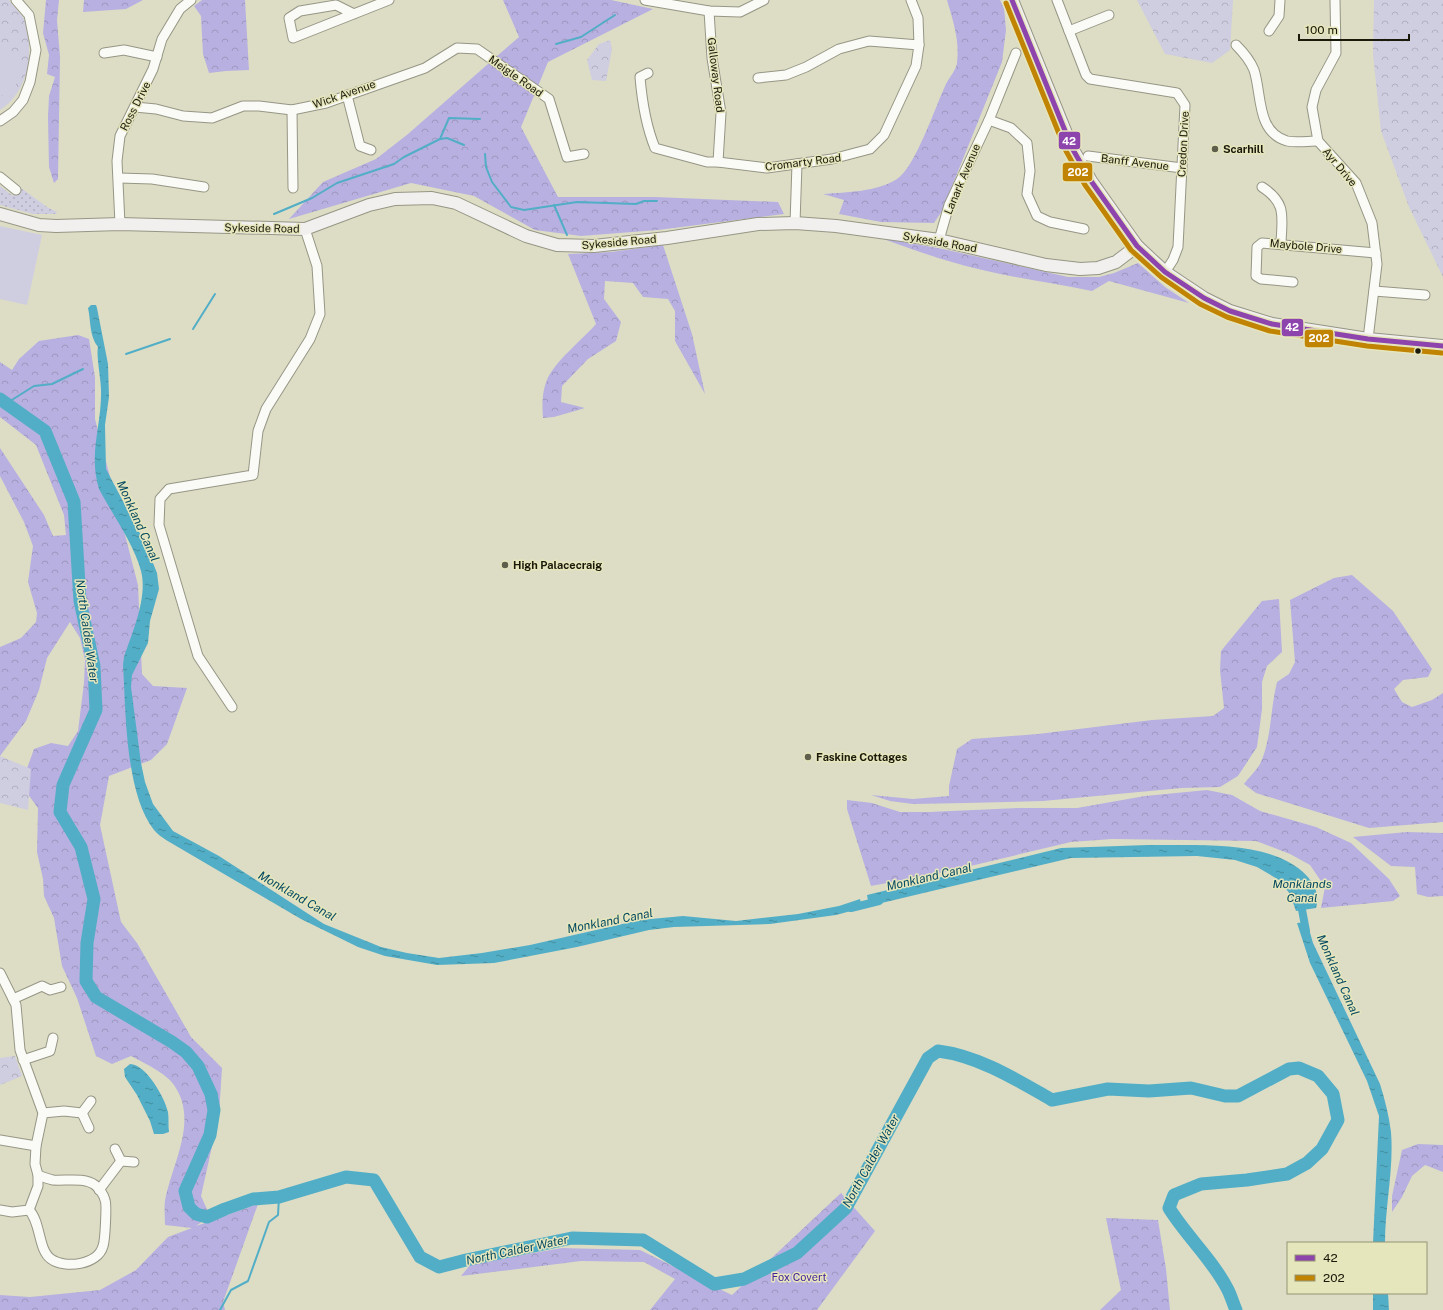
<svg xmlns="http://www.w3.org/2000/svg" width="1443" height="1310" viewBox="0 0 1443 1310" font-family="'Public Sans',sans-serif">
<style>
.grass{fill:url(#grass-dots)}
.forest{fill:url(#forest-crowns)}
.park{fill:url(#park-crowns)}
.pitch{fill:#cfcde0}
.water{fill:url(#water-ripples)}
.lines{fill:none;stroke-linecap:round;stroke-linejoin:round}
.stream{stroke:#52aec6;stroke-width:2}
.canal{stroke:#52aec6;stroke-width:8}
.river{stroke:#52aec6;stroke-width:13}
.street-casing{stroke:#969685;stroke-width:11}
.secondary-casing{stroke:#969685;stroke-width:14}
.street{stroke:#fafaf6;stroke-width:9}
.secondary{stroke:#f2f0ee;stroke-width:12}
.bus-1-casing{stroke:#e6e6bd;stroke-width:8}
.bus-2-casing{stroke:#e6e6bd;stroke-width:8}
.bus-1{stroke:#8e44ad;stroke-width:5}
.bus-2{stroke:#c08302;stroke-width:5}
.poi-dot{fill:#5e5e4c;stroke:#e6e6bd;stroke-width:1.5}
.bus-dot{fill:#1a190a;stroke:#e6e6bd;stroke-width:1.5}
.labels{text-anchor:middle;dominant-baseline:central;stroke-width:3;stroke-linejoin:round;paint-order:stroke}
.street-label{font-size:11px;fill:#1a190a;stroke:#e6e6bd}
.poi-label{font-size:11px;font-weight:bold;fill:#1a190a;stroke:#e6e6bd;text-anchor:start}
.park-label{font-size:11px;fill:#46229b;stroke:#e6e6bd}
.water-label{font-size:12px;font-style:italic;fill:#064a62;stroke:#e6e6bd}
.line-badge{stroke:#e6e6bd;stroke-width:1.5}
.badge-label{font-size:11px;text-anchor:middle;font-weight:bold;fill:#fff}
</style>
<defs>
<pattern id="grass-dots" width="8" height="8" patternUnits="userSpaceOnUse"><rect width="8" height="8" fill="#cfcde0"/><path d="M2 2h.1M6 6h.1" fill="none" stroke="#b1afbf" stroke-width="1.8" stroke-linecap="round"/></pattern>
<pattern id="forest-crowns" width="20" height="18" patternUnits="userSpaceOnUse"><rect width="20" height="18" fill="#b8b0e0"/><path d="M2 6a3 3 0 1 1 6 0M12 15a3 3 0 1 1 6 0" fill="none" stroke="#9e97bf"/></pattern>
<pattern id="park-crowns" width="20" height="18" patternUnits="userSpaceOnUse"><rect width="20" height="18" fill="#cfcde0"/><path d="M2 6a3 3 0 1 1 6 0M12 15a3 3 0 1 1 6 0" fill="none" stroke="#b1afbf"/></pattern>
<pattern id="water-ripples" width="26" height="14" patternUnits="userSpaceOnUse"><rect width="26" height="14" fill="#52aec6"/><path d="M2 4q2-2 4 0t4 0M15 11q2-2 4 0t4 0" fill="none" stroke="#438d9f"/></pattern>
</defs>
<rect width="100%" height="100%" fill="#ddddc6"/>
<polygon class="grass" points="0,186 13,196 21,188 47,207 57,212 56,214 33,214 0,205"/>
<g class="forest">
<polygon points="46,0 59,0 57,20 60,57 58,179 54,183 49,167 48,117 49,96 55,77 47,74 49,55 43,33"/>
<polygon points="84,0 143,0 126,9 83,12"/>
<polygon points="202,0 245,0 249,70 226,71 209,73 203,54 201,16 194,6"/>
<polygon points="503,0 611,0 653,9 548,62 521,127 558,197 655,197 778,202 784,214 658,230 581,236 535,230 474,196 411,183 289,219 323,182 376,159 408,134 519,37"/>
<path d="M947,0H1000L1004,8L1006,30L1002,62L942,211L934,223L881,222L839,214L844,200L823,194C847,192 877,192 897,179C915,168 936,105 946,84C949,78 956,70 957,63C960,41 953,21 947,0Z"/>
<path d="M881,238L943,249L1068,277H1099L1114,273L1138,263L1165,287L1189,303L1109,281L1092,291C1054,283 1015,278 978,269C945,261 913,250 881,238Z"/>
<path d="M663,245L692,334L705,394L675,341V311L668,299L643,297L633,283L605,281L604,299L621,322L616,341L588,359L562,386L561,402L585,408L554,417L543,418C542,406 542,391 547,380C554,362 583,339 596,324L568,254L611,252Z"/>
<path d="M78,335L89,339L95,377V419L138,585L142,674L153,686L187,688L167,744L151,760L109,776L100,825L121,922L137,943L191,1037L222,1068L219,1115L201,1196L210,1216L196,1226L258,1204L223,1302L225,1310H0V1295L30,1297L100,1290L136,1270L168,1237L192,1228L165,1225C165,1217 164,1208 165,1201C172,1163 199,1121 174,1085C166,1073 144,1063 131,1056L112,1064L96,1056L77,998L62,966L54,918L44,896L43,879L37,852L38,808L21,785L34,749L51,743L68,746L78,731L84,683L85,660L80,638L70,622L47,658L39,690L26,721L0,756V647L21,638L36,622L37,613L28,582L33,546L24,522L0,476V448L44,515L53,536L66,535L64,515L36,445L0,417V362L12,370L19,359L39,341Z"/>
<path d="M1352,575L1393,611L1432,669L1428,677L1403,680L1394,689L1402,702L1412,707L1432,700L1443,693V822L1369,828L1256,793L1244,784C1249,777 1256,771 1260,764C1272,738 1270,709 1277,682L1289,674L1295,662L1290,600L1334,578Z"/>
<polygon points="1279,599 1282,652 1267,666 1262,682 1262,709 1257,747 1238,776 1220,787 1182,788 1043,801 966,803 913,804 890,801 871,795 913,799 949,796 949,786 957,749 972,739 1038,734 1152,720 1213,716 1224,708 1220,670 1221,651 1262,601"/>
<polygon points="1207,790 1232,795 1260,811 1316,827 1351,843 1389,879 1400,896 1393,901 1321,908 1325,887 1310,865 1290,854 1256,841 1112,839 1071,842 941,873 871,886 847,809 847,800 872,803 900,812 929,812 1018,808 1077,808 1145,796"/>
<polygon points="1407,832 1443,833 1443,896 1428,897 1417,894 1415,867 1391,866 1353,837"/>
<polygon points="1418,1144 1443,1145 1443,1172 1425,1165 1412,1176 1402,1197 1392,1212 1392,1196 1402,1150"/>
<polygon points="841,1193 875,1231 817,1310 650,1310 675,1279 644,1262 581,1261 461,1276 471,1264 562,1248 640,1250 732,1295"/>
<polygon points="1106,1218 1158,1220 1166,1269 1170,1310 1100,1310 1121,1290"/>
</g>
<g class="park">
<path d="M0,0H9C13,6 21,13 24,19C35,50 29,92 0,110Z"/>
<polygon points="1137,0 1233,0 1230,50 1212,63 1165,54"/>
<polygon points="1374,0 1443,0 1443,277 1409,207 1381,131 1373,54"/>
<polygon points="610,40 612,49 606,81 592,80 587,60 599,44"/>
<polygon points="0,756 31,769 28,810 0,803"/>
<polygon points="15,1056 22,1076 0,1085 0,1058"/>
</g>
<g class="pitch">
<polygon points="0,51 22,56 13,98 0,95"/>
<polygon points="0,226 42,235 27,305 0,299"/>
</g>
<g class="water">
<path d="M91,305H96L97,308L108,364L109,397L105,425L106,469L145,543L157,573L159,589L150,621L148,643L132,675L131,687L141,763L145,782L153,804L173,831L219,856L324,924L381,947L407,953L439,958L482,953L530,945L640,920L683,916L736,921L798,914L839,906L860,899L862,908L836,915L770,924L674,927L649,930L577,947L494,963L437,965L385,956L358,947L301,919L166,840C162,837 157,834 154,830C125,793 126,711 123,665L124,657C132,633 148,597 141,571C134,544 112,514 99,489C88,453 102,425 101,390C101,379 96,356 98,347C89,336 91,321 88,308Z"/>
<path d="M1148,845C1194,846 1272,839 1306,875C1315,885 1320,895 1316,908L1296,911L1290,894L1279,880L1257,867L1235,860L1197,856L1071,858L869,906L867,895L1061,848Z"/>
<path d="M1307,922L1313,943L1380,1084C1385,1100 1389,1116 1391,1132C1394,1169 1385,1206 1385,1243H1373L1379,1116L1367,1081L1310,963L1297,923Z"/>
<path d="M130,1064C146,1064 165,1098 168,1112C169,1118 168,1126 169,1132L163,1134H154L150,1121L137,1095L125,1077L124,1069Z"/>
<polygon points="1373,1293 1388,1293 1389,1310 1373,1310"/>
</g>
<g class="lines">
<g class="stream">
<polyline points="556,44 581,37 615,15"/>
<polyline points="441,139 447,138 464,145"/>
<polyline points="485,154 486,167 492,182 511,207 524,210 577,202 636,204 644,201 657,201"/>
<polyline points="554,205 567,235"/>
<polyline points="274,214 312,198 337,183 394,164 404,157 440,139 449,118 480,119"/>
<polyline points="193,329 215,294"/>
<polyline points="126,354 170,339"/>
<polyline points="7,403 34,386 52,384 83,369"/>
<polyline points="220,1310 231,1290 248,1281 269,1222 278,1215 279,1197"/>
</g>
<g class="canal">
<polyline points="1300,899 1306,931"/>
<polyline points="851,908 879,901"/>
</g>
<path class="river" d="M0,399L45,431L74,502L80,601L94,666L96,710L63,785L60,812L81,847L94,899L87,943L86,981L96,997L172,1042L186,1052L198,1066L211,1094L214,1110L210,1135L185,1191L189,1207L196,1214L207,1217L225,1209L253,1199L279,1197L346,1177L374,1180L420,1257L439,1267L466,1260L572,1238L643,1240L714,1284L744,1279L797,1253L846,1208L928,1058L938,1051C979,1056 1017,1080 1052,1100L1108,1089L1149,1091L1191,1088L1225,1096H1238L1289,1069L1299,1068L1318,1076L1333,1094L1338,1120L1322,1149L1307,1163L1287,1174L1247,1180L1201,1184L1174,1195L1169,1208C1187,1237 1213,1260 1228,1290C1231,1296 1233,1303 1236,1310"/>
<defs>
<g id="street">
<polyline points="645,0 709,11 740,12 764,0"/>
<polyline points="1057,0 1086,75 1090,79 1177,93 1185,105 1178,247 1173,260 1165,272"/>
<polyline points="1335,0 1336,53 1316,90 1312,107 1318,141 1356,183 1372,223 1377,264 1368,339"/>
<polyline points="709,11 712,58 721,113 718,162"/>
<polyline points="354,14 336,5 300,11 289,18 293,38 389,0"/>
<polyline points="1069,31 1109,15"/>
<polyline points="1269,31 1279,16 1280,0"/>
<path d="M1236,45C1243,52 1250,60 1254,70C1262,94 1256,132 1287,141C1296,143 1308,141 1318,141"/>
<polyline points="104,53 124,50 157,57"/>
<path d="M648,73L640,77C642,101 646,126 655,148L707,162H718L767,168L832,159L870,149L884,135L916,66L919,45L918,18L911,0"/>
<polyline points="758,78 786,75 806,67 839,49 869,41 919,45"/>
<polyline points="347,95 360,146 371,150"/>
<polyline points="135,107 156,109 183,116 212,118 243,106 259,106 292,110 326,103 425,68 457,48 477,49 549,99 567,157 584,154"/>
<polyline points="292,110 293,188"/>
<polyline points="989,120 1016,53"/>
<polyline points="0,121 13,112 23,100 30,82 36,50 29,15 16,0"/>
<polyline points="1088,156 1182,168"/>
<polyline points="0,177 16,190"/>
<polyline points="119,178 152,179 204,187"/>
<path d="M1262,187C1287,203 1282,217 1281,243"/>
<polyline points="795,223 797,164"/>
<polyline points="120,224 117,161 120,136 153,69 162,39 180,9 191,0"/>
<polyline points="939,240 949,205 989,120 1011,128 1027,143 1030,171 1027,194 1037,216 1050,222 1084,229"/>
<polyline points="1293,282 1261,279 1256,276 1257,247 1262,243 1376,253"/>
<polyline points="1374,291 1425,295"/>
<polyline points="232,707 198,656 159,525 160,499 169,489 253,475 258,431 266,409 310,339 320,314 317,266 305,229"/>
<polyline points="0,973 16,1005 20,1050 43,1113 36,1146 35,1164 38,1175 38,1186 29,1210 12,1212 0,1210"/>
<polyline points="13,999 42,986 50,990 61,987"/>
<polyline points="23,1060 50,1051 53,1038"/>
<polyline points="43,1113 64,1111 82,1113 91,1101"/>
<polyline points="82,1113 89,1128"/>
<polyline points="0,1140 36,1146"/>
<polyline points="115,1149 121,1161 134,1162"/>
<polyline points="99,1190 121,1161"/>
<path d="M29,1210C41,1222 38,1250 51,1259C65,1269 98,1265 103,1246C105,1241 107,1204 105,1200C104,1195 99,1188 95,1185C84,1177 66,1181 53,1180C48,1179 43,1177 38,1175"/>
</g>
<g id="secondary">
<polyline points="1012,0 1072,148 1091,181 1137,246 1165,272 1204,298 1230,311 1272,324 1368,339 1443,346"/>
<polyline points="0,214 39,225 56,226 120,224 305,229 369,205 395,199 432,198 456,203 526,236 557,245 594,246 667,238 758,224 795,223 836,226 939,240 1046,265 1080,269 1098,268 1116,262 1137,246"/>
</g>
</defs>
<use href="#street" class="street-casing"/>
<use href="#secondary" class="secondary-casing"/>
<use href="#street" class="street"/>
<use href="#secondary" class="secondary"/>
<defs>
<polyline id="bus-1" points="1012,0 1072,148 1091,181 1137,246 1165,272 1204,298 1230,311 1272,324 1368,339 1443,346"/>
<polyline id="bus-2" points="1006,3 1066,151 1085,185 1131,250 1161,277 1200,304 1227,317 1270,331 1367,346 1442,353"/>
</defs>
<use href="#bus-1" class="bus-1-casing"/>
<use href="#bus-2" class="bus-2-casing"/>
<use href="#bus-1" class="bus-1"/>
<use href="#bus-2" class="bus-2"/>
</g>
<g class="poi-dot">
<circle cx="1215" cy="149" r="4"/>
<circle cx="505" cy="565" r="4"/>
<circle cx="808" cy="757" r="4"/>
</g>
<circle class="bus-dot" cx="1418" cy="351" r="3.5"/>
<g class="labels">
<g class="street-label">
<text transform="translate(716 75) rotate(83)">Galloway Road</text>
<text transform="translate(516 76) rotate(35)">Meigle Road</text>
<text transform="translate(344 94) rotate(-19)">Wick Avenue</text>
<text transform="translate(135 106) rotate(-63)">Ross Drive</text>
<text transform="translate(1183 144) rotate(-87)">Credon Drive</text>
<text transform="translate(803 162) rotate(-7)">Cromarty Road</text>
<text transform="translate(1135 162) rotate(7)">Banff Avenue</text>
<text transform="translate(1340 167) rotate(50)">Ayr Drive</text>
<text transform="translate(962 179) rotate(-67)">Lanark Avenue</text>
<text transform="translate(262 228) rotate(1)">Sykeside Road</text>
<text transform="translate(619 242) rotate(-5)">Sykeside Road</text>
<text transform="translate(940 242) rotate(10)">Sykeside Road</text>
<text transform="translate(1306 246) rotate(5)">Maybole Drive</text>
</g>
<g class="poi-label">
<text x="1223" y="149">Scarhill</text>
<text x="513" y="565">High Palacecraig</text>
<text x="816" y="757">Faskine Cottages</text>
</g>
<g class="park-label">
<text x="799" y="1277">Fox Covert</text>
</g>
<g class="water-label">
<text transform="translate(138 521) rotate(66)">Monkland Canal</text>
<text transform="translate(87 631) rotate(82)">North Calder Water</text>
<text transform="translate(929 877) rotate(-13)">Monkland Canal</text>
<text x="1302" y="884">Monklands<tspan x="1302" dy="14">Canal</tspan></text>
<text transform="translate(297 896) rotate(30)">Monkland Canal</text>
<text transform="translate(610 921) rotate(-11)">Monkland Canal</text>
<text transform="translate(1338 975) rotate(66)">Monkland Canal</text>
<text transform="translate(871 1161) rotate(-61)">North Calder Water</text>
<text transform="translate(517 1250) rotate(-12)">North Calder Water</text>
</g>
</g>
<g class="line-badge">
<rect x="1058" y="131" width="23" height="19" rx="4" fill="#8e44ad"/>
<rect x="1062" y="162" width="31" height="20" rx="4" fill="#c08302"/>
<rect x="1281" y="318" width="23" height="19" rx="4" fill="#8e44ad"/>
<rect x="1304" y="329" width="30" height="19" rx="4" fill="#c08302"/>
</g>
<g class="badge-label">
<text x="1069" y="145">42</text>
<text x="1078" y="176">202</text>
<text x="1292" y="331">42</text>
<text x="1319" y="342">202</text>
</g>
<rect x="1287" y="1242" width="140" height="52" fill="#e6e6bd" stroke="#949475"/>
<rect x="1295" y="1255" width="20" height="6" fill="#8e44ad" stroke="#949475"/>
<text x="1323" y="1262" font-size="12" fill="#1a190a">42</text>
<rect x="1295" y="1275" width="20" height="6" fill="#c08302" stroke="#949475"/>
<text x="1323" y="1282" font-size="12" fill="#1a190a">202</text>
<path d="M1299 34v6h110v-6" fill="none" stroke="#1a190a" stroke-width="2"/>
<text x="1305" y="34" font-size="12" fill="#1a190a" stroke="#e6e6bd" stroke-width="3" paint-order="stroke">100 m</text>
</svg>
